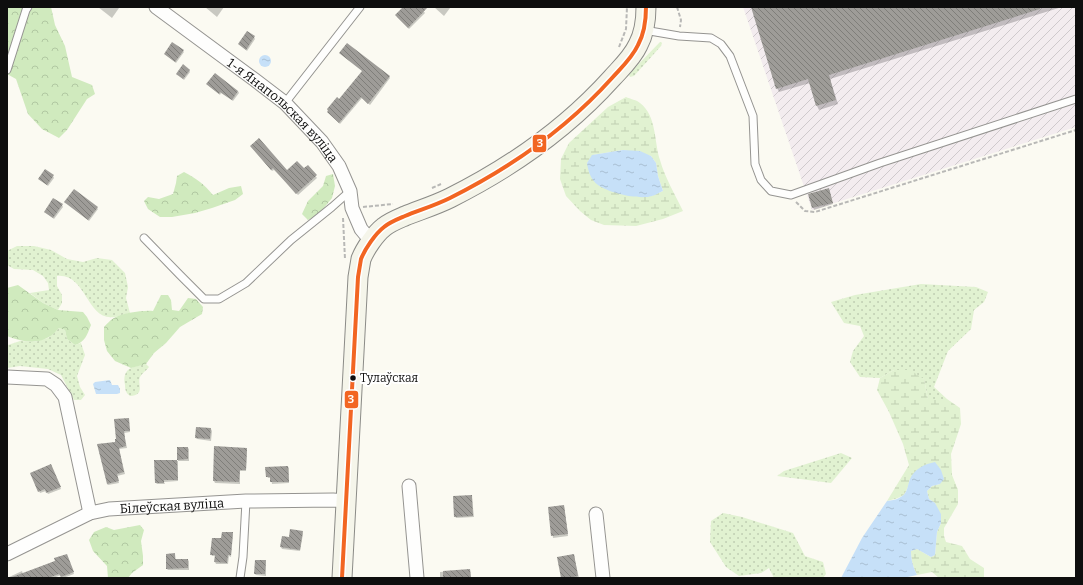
<svg xmlns="http://www.w3.org/2000/svg" width="1083" height="585" viewBox="0 0 1083 585" font-family="Bitter,serif">
<style>
.industrial{fill:url(#industrial-furrows);fill-rule:evenodd}
.grass{fill:url(#grass-dots)}
.forest{fill:url(#forest-crowns)}
.wetland{fill:url(#wetland-marsh);fill-rule:evenodd}
.water{fill:url(#water-ripples)}
.shadow{fill:#0003}
.building{fill:url(#building-back-hatch)}
.lines{fill:none;stroke-linecap:round;stroke-linejoin:round}
.service-casing{stroke:#959491;stroke-width:9}
.minor-casing{stroke:#959491;stroke-width:15}
.secondary-casing{stroke:#8b8b87;stroke-width:21}
.path{stroke:#b8b8b6;stroke-width:2;stroke-dasharray:4 2;stroke-linecap:butt}
.service{stroke:#fefefd;stroke-width:7}
.minor{stroke:#fefefd;stroke-width:13}
.secondary{stroke:#f5f5ea;stroke-width:19}
.bus-1-casing{stroke:#fff;stroke-width:7}
.bus-1{stroke:#f26522;stroke-width:4}
.bus-dot{fill:#0e0e0e;stroke:#fff;stroke-width:1.5}
.labels{text-anchor:middle;dominant-baseline:central;stroke-width:4;stroke-linejoin:round;paint-order:stroke}
.bus-label{font-size:12px;fill:#0e0e0e;stroke:#fff;text-anchor:start}
.street-label{font-size:13px;fill:#0e0e0e;stroke:#fff}
.line-badge{stroke:#fff;stroke-width:1.5}
.badge-label{font-size:11px;text-anchor:middle;font-weight:bold;fill:#fff}
</style>
<defs>
<pattern id="industrial-furrows" width="10" height="10" patternUnits="userSpaceOnUse"><rect width="10" height="10" fill="#f3ecef"/><path d="M-1 1l2-2M0 10L10 0M9 11l2-2" fill="none" stroke="#cfc9cc"/></pattern>
<pattern id="grass-dots" width="8" height="8" patternUnits="userSpaceOnUse"><rect width="8" height="8" fill="#e1f2d1"/><path d="M2 2h.1M6 6h.1" fill="none" stroke="#c0ceb2" stroke-width="1.8" stroke-linecap="round"/></pattern>
<pattern id="forest-crowns" width="20" height="18" patternUnits="userSpaceOnUse"><rect width="20" height="18" fill="#d0eabe"/><path d="M2 6a3 3 0 1 1 6 0M12 15a3 3 0 1 1 6 0" fill="none" stroke="#b1c8a2"/></pattern>
<pattern id="wetland-marsh" width="20" height="14" patternUnits="userSpaceOnUse"><rect width="20" height="14" fill="#e1f2d1"/><path d="M1 5h8M5 5V1M11 12h8M15 12V8" fill="none" stroke="#c0ceb2"/></pattern>
<pattern id="water-ripples" width="26" height="14" patternUnits="userSpaceOnUse"><rect width="26" height="14" fill="#c6e0f8"/><path d="M2 4q2-2 4 0t4 0M15 11q2-2 4 0t4 0" fill="none" stroke="#a9bfd3"/></pattern>
<pattern id="building-back-hatch" width="6" height="6" patternUnits="userSpaceOnUse"><rect width="6" height="6" fill="#9e9c98"/><path d="M-1 5l2 2M0 0l6 6M5-1l2 2" fill="none" stroke="#7f7e7a"/></pattern>
</defs>
<rect width="100%" height="100%" fill="#fbfaf2"/>
<path class="industrial" d="M743,7H1076V127L812,210ZM828,188L833,202L812,208L808,194Z"/>
<g class="grass">
<polygon points="660,42 661,42 662,43 661,46 634,76 630,77 629,75 630,73"/>
<path d="M17,246H34L51,250L67,259L83,262L97,258L112,260L125,273L128,287L126,298L130,313C125,314 120,316 115,317C86,322 87,273 57,276V286L62,295V303L58,310L43,303L30,293L49,290L48,283L43,276L33,270L14,269L7,265V251Z"/>
<polygon points="921,284 976,287 988,292 984,302 974,310 971,329 948,351 934,387 947,399 928,399 924,379 894,370 880,378 860,377 850,362 853,351 864,336 860,326 844,323 831,302 855,295"/>
<polygon points="59,328 65,330 67,339 75,345 81,343 85,355 77,376 80,387 85,395 81,400 74,400 61,375 48,369 20,366 7,368 7,346 8,345 20,341 35,342 48,338"/>
<path d="M146,364L149,367C146,371 142,373 140,377C137,384 146,395 130,396C126,393 125,390 125,385C122,368 132,367 146,364Z"/>
<polygon points="841,453 852,458 831,483 777,476 784,471"/>
<polygon points="723,513 742,517 793,533 805,556 823,562 826,574 823,578 774,578 769,568 761,573 739,576 726,567 710,542 711,521"/>
</g>
<g class="forest">
<polygon points="7,7 51,7 55,25 65,46 72,77 92,85 95,94 87,99 67,130 59,138 42,129 28,114 16,79 7,74"/>
<path d="M184,172C197,179 204,184 213,195L229,188L241,186L243,194L235,200L212,208L195,213L172,217H160L148,209L144,201L148,197L159,199L173,194L176,183L177,176Z"/>
<polygon points="333,174 335,186 332,198 319,214 308,220 302,214 308,201 323,186 326,176"/>
<path d="M18,285L43,303L58,310L83,312L87,317L91,325C87,335 85,342 75,345L67,339L65,330L59,328C56,331 52,336 47,338C34,345 20,341 7,336V288Z"/>
<path d="M161,295H168L171,300L172,310L179,311L188,298L196,299L203,307L202,314L180,327L166,343L154,353L146,364L131,368L115,361L107,351L104,340V327C107,324 110,320 114,318C122,313 143,310 153,311Z"/>
<polygon points="140,525 144,530 141,541 143,556 143,565 132,573 128,578 108,578 107,566 93,551 89,540 94,532 106,527 114,530"/>
</g>
<g class="wetland">
<path d="M626,97C630,99 637,100 640,103C657,116 654,142 660,160C665,178 675,194 683,211L663,219L636,226L604,225L591,220L580,211L566,196L560,179L561,159L569,143L608,107ZM623,150L651,156L656,163L658,176L663,191L651,196L587,163L593,155Z"/>
<path d="M894,370H910L924,379L928,399H947L960,408L961,424L951,454L952,475L958,490V504L944,528V536L946,542L962,546L970,559L984,568V578H939L932,572L917,575C913,567 911,560 911,551L917,549L931,557L935,555L937,532L941,523L935,503L929,499L927,491L932,486L940,484L910,479C906,496 904,497 887,501L909,465L903,444L889,412L877,390L880,378Z"/>
</g>
<g class="water">
<circle cx="265" cy="61" r="6"/>
<path d="M623,150L640,151L651,156L656,163L658,176L663,191C660,192 656,195 652,196C639,200 609,193 598,185C591,180 588,171 587,163L592,155Z"/>
<polygon points="110,380 112,385 118,385 120,389 120,393 117,394 96,394 93,384 95,382"/>
<path d="M935,462L941,470L944,479L940,484L932,486L927,491L929,499L935,503L941,514V523L937,532L935,555L931,557L917,549L911,551C911,560 913,567 917,575L903,578H841L862,538L887,501C891,500 896,500 899,498C908,494 907,487 910,479C914,469 925,464 935,462Z"/>
</g>
<g class="shadow">
<polygon points="98,7 118,7 119,8 112,18"/>
<polygon points="205,7 224,7 217,17"/>
<polygon points="404,7 420,7 425,13 409,29 397,17"/>
<polygon points="434,7 450,7 450,8 444,16"/>
<polygon points="752,7 1062,7 830,79 838,104 819,110 817,106 810,83 779,92 777,88"/>
<polygon points="254,37 255,39 247,51 239,44"/>
<polygon points="183,51 184,52 176,63 165,54"/>
<polygon points="189,70 190,72 184,80 177,74"/>
<polygon points="363,72 389,76 390,78 370,105 362,98 340,124 328,112 339,100"/>
<polygon points="209,86 238,91 239,93 233,101 221,93 220,95"/>
<polygon points="252,148 287,172 304,170 308,166 317,178 298,195 274,170 272,171"/>
<polygon points="53,176 54,178 48,186 39,179"/>
<polygon points="829,190 833,204 814,210 809,195"/>
<polygon points="65,202 97,208 98,209 89,221"/>
<polygon points="62,205 63,207 54,219 46,213"/>
<polygon points="128,419 130,432 124,433 127,448 119,449 125,474 117,476 119,483 108,485 107,484 116,442"/>
<polygon points="211,429 212,431 211,441 197,439 196,438"/>
<polygon points="178,448 188,448 189,449 189,461 178,461 178,481 164,482 165,484 157,484 156,483 155,461 178,461"/>
<polygon points="246,449 247,450 246,471 240,471 240,484 215,483 214,481"/>
<polygon points="51,467 61,489 48,494 46,491 40,493 31,473"/>
<polygon points="288,467 289,468 289,483 272,484 271,478 268,478 267,476"/>
<polygon points="471,496 472,498 474,517 456,518 455,516"/>
<polygon points="564,506 568,536 553,538 549,508"/>
<polygon points="302,532 303,534 300,551 282,549 281,547 289,538"/>
<polygon points="232,533 233,535 231,557 229,556 228,564 216,564 215,562 216,556 212,556 211,554 222,539"/>
<polygon points="175,554 176,560 188,560 189,561 189,570 168,570 167,569"/>
<polygon points="67,556 74,574 63,578 61,575 53,578 7,578 22,571 23,574"/>
<polygon points="574,556 579,578 562,578"/>
<polygon points="265,561 266,563 266,576 256,575 255,574"/>
<polygon points="470,570 471,578 440,578 440,572"/>
</g>
<g class="building">
<polygon points="403,7 428,7 408,28 395,15"/>
<polygon points="751,7 1040,7 1040,9 829,75 836,100 816,106 808,79 776,89"/>
<polygon points="247,31 255,36 246,50 238,44"/>
<polygon points="172,42 184,50 175,62 164,54"/>
<polygon points="347,43 390,76 368,104 361,97 339,123 327,112 328,111 327,109 337,97 339,99 362,71 339,53"/>
<polygon points="183,64 190,70 183,79 176,74"/>
<polygon points="215,73 238,91 232,100 220,92 219,94 206,84"/>
<polygon points="259,138 287,170 297,161 304,168 308,165 317,175 296,194 273,168 271,170 250,146"/>
<polygon points="45,169 54,175 47,185 38,179"/>
<polygon points="829,188 833,203 812,208 808,194"/>
<polygon points="74,189 98,207 88,220 64,202"/>
<polygon points="53,198 63,204 53,218 44,212"/>
<polygon points="129,418 130,431 124,431 126,446 119,448 124,472 117,474 119,481 107,484 97,444 115,442 115,439 116,439 114,419"/>
<polygon points="196,427 211,428 210,439 195,438"/>
<polygon points="214,446 247,448 246,470 240,470 239,482 213,481"/>
<polygon points="177,447 188,447 188,459 177,460"/>
<polygon points="154,460 177,460 178,480 164,480 164,483 155,483"/>
<polygon points="51,464 61,487 46,493 45,489 38,492 30,473"/>
<polygon points="288,466 289,482 270,482 270,477 266,477 265,467"/>
<polygon points="472,495 473,516 454,517 453,496"/>
<polygon points="564,505 568,534 551,536 548,507"/>
<polygon points="290,529 303,531 300,550 280,547 282,536 289,537"/>
<polygon points="222,532 233,532 231,555 228,555 227,563 214,562 215,555 210,555 212,538 221,538"/>
<polygon points="175,553 175,559 188,559 188,568 166,569 166,554"/>
<polygon points="67,554 74,572 61,577 59,574 48,578 12,578 12,577 55,561 54,558"/>
<polygon points="574,554 578,576 569,578 561,578 557,557"/>
<polygon points="255,560 266,560 265,574 254,574"/>
<polygon points="470,569 471,578 443,578 443,571"/>
</g>
<g class="lines">
<defs>
<g id="service">
<polyline points="644,30 679,36 711,38 721,44 730,56 753,116 755,164 761,180 771,191 791,195 880,163 1076,99"/>
<polyline points="7,70 26,10 28,7"/>
<polyline points="285,103 360,7"/>
<polyline points="144,238 180,275 204,299 219,299 246,283 291,240 332,207 350,191"/>
<polyline points="240,578 243,557 246,501"/>
</g>
<g id="minor">
<path id="s1" d="M156,7L255,80L285,103L322,142L339,166L350,191L352,208L361,229L371,241"/>
<polyline points="7,377 47,379 56,385 65,397 90,513"/>
<polyline points="409,486 417,578"/>
<polyline points="596,514 603,578"/>
<path id="s2" d="M7,554L90,513L109,509L246,501L333,500L346,501"/>
</g>
<path id="secondary" d="M342,578L358,277C359,271 360,265 361,259C365,249 375,234 384,227C390,222 398,219 405,216C420,210 436,205 450,198C510,168 567,128 612,78C621,68 632,58 638,45C644,34 646,20 646,7"/>
</defs>
<use href="#service" class="service-casing"/>
<use href="#minor" class="minor-casing"/>
<use href="#secondary" class="secondary-casing"/>
<g class="path">
<polyline points="677,7 681,20 680,27"/>
<polyline points="619,47 626,29 627,7"/>
<polyline points="432,188 441,184"/>
<polyline points="796,202 805,211 815,212 1076,130"/>
<polyline points="363,207 393,204"/>
<polyline points="343,218 345,259"/>
</g>
<use href="#service" class="service"/>
<use href="#minor" class="minor"/>
<use href="#secondary" class="secondary"/>
<defs>
<path id="bus-1" d="M342,578L358,277C359,271 360,265 361,259C365,249 375,234 384,227C390,222 398,219 405,216C420,210 436,205 450,198C510,168 567,128 612,78C621,68 632,58 638,45C644,34 646,20 646,7"/>
</defs>
<use href="#bus-1" class="bus-1-casing"/>
<use href="#bus-1" class="bus-1"/>
</g>
<circle class="bus-dot" cx="353" cy="378" r="3.5"/>
<g class="labels">
<g class="bus-label">
<text x="360" y="378">Тулаўская</text>
</g>
<g class="street-label">
<text stroke="none"><textPath href="#s1" startOffset="164">1-я Янапольская вуліца</textPath></text>
<text stroke="none"><textPath href="#s2" startOffset="175">Білеўская вуліца</textPath></text>
</g>
</g>
<g class="line-badge">
<rect x="532" y="134" width="15" height="19" rx="4" fill="#f26522"/>
<rect x="344" y="390" width="15" height="19" rx="4" fill="#f26522"/>
</g>
<g class="badge-label">
<text x="540" y="147">3</text>
<text x="351" y="403">3</text>
</g>
<rect width="1083" height="585" fill="none" stroke="#0e0e0e" stroke-width="16"/>
</svg>
